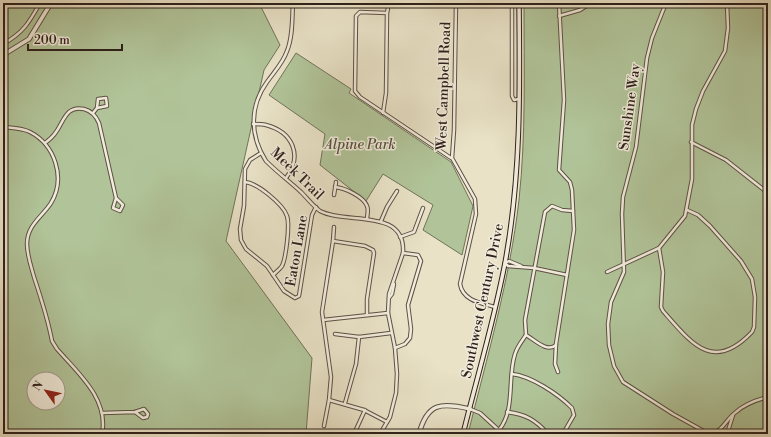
<svg xmlns="http://www.w3.org/2000/svg" width="771" height="437" viewBox="0 0 771 437" font-family="'Libre Bodoni',serif">
<style>
.green{fill:#b1c499;stroke:#70725a;fill-rule:evenodd}
.lines{fill:none;stroke-linecap:round;stroke-linejoin:round}
.minor-casing{stroke:#5d5046;stroke-width:4.5}
.tertiary-casing{stroke:#5d5046;stroke-width:5.5}
.secondary-casing{stroke:#2e201b;stroke-width:5.5}
.minor{stroke:#f1ecdb;stroke-width:2.5}
.tertiary{stroke:#f1ecdb;stroke-width:3.5}
.secondary{stroke:#f1ecdb;stroke-width:3.5}
.labels{text-anchor:middle;dominant-baseline:central;stroke-width:3;stroke-linejoin:round;paint-order:stroke}
.street-label{font-size:14px;fill:#2e201b;stroke:#f1ecdb}
.park-label{font-size:14px;font-style:italic;fill:#555141;stroke:#f1ecdb}
</style>
<rect width="100%" height="100%" fill="#e9e2c7"/>
<filter id="stains"><feTurbulence type="fractalNoise" baseFrequency=".005" numOctaves="4"/><feColorMatrix values="0 0 0 0 .2 0 0 0 0 .09 0 0 0 0 .02 0 0 0 .5 -.17"/></filter>
<radialGradient id="worn" r=".72"><stop offset=".6" stop-color="#630" stop-opacity="0"/><stop offset="1" stop-color="#630" stop-opacity=".3"/></radialGradient>
<g class="green">
<path d="M3,3H259L280,45L264,70L226,241L312,358L306,434H3ZM34,379H58V403H34Z"/>
<path d="M524,3H768V434H468C487,357 510,279 519,200C526,135 524,69 524,3Z"/>
<polygon points="296,53 351,89 349,93 451,162 473,206 462,255 423,230 433,205 383,174 366,201 320,165 325,134 269,95"/>
</g>
<g class="lines">
<defs>
<g id="minor">
<polyline points="61,3 69,3"/>
<path d="M293,3C292,18 293,37 287,51C283,63 274,72 267,82C249,107 250,136 266,161C277,172 289,181 301,192C307,198 313,206 320,211C346,225 406,207 403,253L389,294L388,313L395,348L397,374L396,393L390,417L380,434"/>
<path d="M456,3L454,130L452,158L475,199L476,214L460,284C463,301 481,303 495,307"/>
<polyline points="512,3 512,96 514,100 519,99"/>
<path d="M666,3L652,38L647,58L636,147L623,197L622,214L624,272L611,302L608,324L609,345L614,366L623,382L673,414L709,434C722,433 726,419 736,412C745,404 756,400 768,397"/>
<polyline points="387,13 360,12 356,16 355,91 360,97 451,158"/>
<polyline points="559,16 580,10 591,3"/>
<path d="M3,44C23,33 29,23 40,3"/>
<polyline points="93,113 97,108 107,106 106,98 98,99 97,108"/>
<polyline points="383,113 386,93 387,13 389,3"/>
<path d="M253,124C257,124 262,124 266,125C293,132 303,156 286,178"/>
<path d="M3,127C12,128 22,128 30,132C55,145 66,178 51,203C42,217 27,225 27,244C27,255 31,266 34,277C41,298 48,319 52,341L57,349C78,373 109,399 102,434"/>
<polyline points="691,142 726,160 768,193"/>
<path d="M45,143C49,140 53,137 56,132C64,121 66,105 84,109C92,111 96,116 99,123L116,198L113,208L120,211L123,205L116,198"/>
<polyline points="261,153 250,160 245,169 244,206 240,229 241,240 246,249 267,266 284,291 295,298 299,296 312,215 316,207"/>
<path d="M245,182C257,183 283,204 287,216C290,225 286,258 282,266C280,269 276,272 273,275"/>
<path d="M335,187C345,188 364,197 367,206C369,210 367,215 367,219"/>
<polyline points="334,195 336,182"/>
<polyline points="381,221 387,207 397,191"/>
<polyline points="400,237 414,232 423,208"/>
<polyline points="333,241 334,227"/>
<path d="M659,248L663,272L661,307L663,311C692,344 713,373 752,332L754,327L755,297L752,279L741,261L710,226L698,215L687,210"/>
<polyline points="505,263 508,266 534,268 567,275"/>
<polyline points="505,263 509,261 521,266"/>
<polyline points="607,272 659,248 685,216 692,179 692,125 696,109 703,91 725,51 728,28 727,3"/>
<polyline points="389,298 392,294 394,284"/>
<polyline points="323,320 388,313"/>
<polyline points="335,334 359,337 391,333"/>
<path d="M556,345C547,353 535,340 526,335L525,320L545,212L552,206L562,210L573,211"/>
<polyline points="395,348 405,344 410,338 411,329 408,305 421,261 418,255 403,253"/>
<polyline points="558,372 555,364 556,344 574,230 572,190 570,182 559,170 564,100 559,3"/>
<path d="M512,374C531,376 558,394 572,408L574,415L563,434"/>
<polyline points="329,400 364,410 387,422"/>
<polyline points="345,403 356,364 359,337"/>
<polyline points="470,409 480,413 503,434"/>
<path d="M507,412C525,414 536,420 548,434"/>
<polyline points="102,413 135,412 144,409 148,414 147,417 143,418 135,412"/>
<polyline points="324,426 329,400 331,377 322,312 333,241 365,246 373,250 374,253 367,299 367,315"/>
<path d="M499,430C516,409 507,378 515,354C517,347 522,341 526,335"/>
<polyline points="354,434 365,410"/>
<polyline points="727,434 733,415"/>
</g>
<g id="tertiary">
<polyline points="3,55 29,39 51,3"/>
<path d="M419,434C427,403 441,402 470,409"/>
</g>
<path id="secondary" d="M463,434C477,377 494,321 505,263C521,177 520,90 519,3"/>
</defs>
<use href="#minor" class="minor-casing"/>
<use href="#tertiary" class="tertiary-casing"/>
<use href="#secondary" class="secondary-casing"/>
<use href="#minor" class="minor"/>
<use href="#tertiary" class="tertiary"/>
<use href="#secondary" class="secondary"/>
</g>
<g class="labels">
<g class="street-label">
<text transform="translate(444 86) rotate(-88)">West Campbell Road</text>
<text transform="translate(630 107) rotate(-82)">Sunshine Way</text>
<text transform="translate(297 174) rotate(44)">Meek Trail</text>
<text transform="translate(297 251) rotate(-80)">Eaton Lane</text>
<text transform="translate(483 301) rotate(-78)">Southwest Century Drive</text>
</g>
<g class="park-label">
<text x="360" y="145">Alpine Park</text>
</g>
</g>
<rect width="771" height="437" fill="none" stroke="#e9e2c7" stroke-width="16"/>
<rect x="4" y="4" width="763" height="429" fill="none" stroke="#2e201b" stroke-width="2"/>
<rect x="8" y="8" width="755" height="421" fill="none" stroke="#2e201b"/>
<g transform="translate(46 391) rotate(303)"><circle r="19" fill="#f1ecdb" stroke="#a39a8e"/>
<path d="M0-3L7 15L0 10L-7 15Z" fill="#8f2418"/>
<text y="-6" font-size="11" font-weight="bold" text-anchor="middle" fill="#2e201b">N</text>
</g>
<path d="M28 44v6h94v-6" fill="none" stroke="#2e201b" stroke-width="2"/>
<text x="34" y="44" font-size="12" fill="#2e201b" stroke="#f1ecdb" stroke-width="3" paint-order="stroke">200 m</text>
<rect width="100%" height="100%" filter="url(#stains)"/>
<rect width="100%" height="100%" fill="url(#worn)"/>
</svg>
